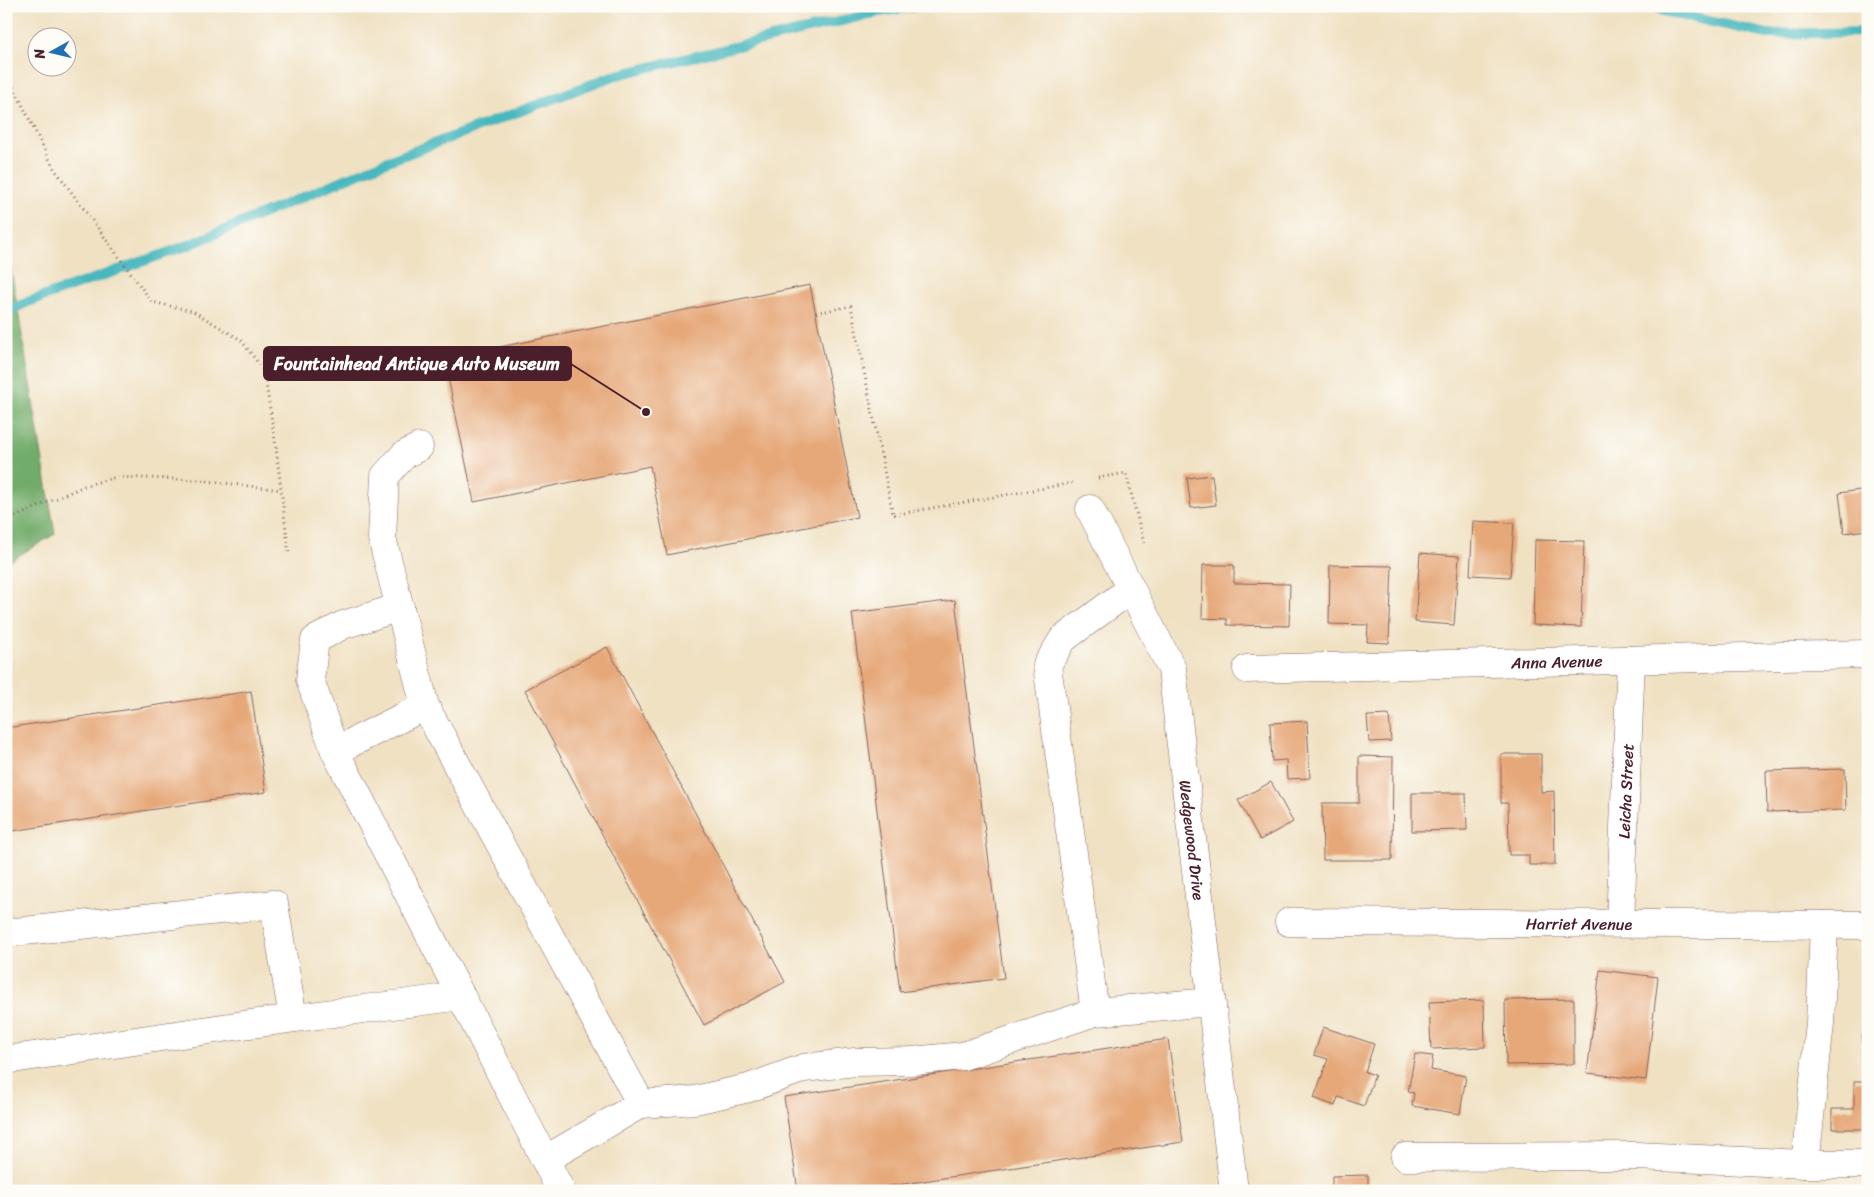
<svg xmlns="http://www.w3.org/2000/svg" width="1874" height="1197" viewBox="0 0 1874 1197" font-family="Sriracha,sans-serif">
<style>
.forest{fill:#72ac6b;stroke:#5e664b}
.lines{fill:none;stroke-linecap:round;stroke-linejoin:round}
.stream{stroke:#49b8be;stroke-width:10}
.building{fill:#e6a879}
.minor-casing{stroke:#846360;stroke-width:29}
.path{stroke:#846360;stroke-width:3;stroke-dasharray:1 4;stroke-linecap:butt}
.minor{stroke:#fff;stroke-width:28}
.labels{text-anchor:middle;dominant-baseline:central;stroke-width:4.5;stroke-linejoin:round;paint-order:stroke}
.street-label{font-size:16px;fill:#4a1f2b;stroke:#fdfcf7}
.leader{fill:none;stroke:#4a1f2b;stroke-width:2}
.callout-dot{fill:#4a1f2b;stroke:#fdfcf7;stroke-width:2}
.callout{fill:#4a1f2b;stroke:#4a1f2b;stroke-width:2}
.callout-label{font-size:18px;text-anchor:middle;font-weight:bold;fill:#fff}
</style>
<rect width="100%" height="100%" fill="#fdfcf7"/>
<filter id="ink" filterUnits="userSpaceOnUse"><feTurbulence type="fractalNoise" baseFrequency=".02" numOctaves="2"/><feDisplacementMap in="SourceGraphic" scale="10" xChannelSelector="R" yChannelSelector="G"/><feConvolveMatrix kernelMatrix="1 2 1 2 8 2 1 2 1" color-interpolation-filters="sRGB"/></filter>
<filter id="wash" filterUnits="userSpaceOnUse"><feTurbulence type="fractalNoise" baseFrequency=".0096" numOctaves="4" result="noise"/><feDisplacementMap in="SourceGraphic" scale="20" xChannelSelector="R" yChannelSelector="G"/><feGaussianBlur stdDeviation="1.12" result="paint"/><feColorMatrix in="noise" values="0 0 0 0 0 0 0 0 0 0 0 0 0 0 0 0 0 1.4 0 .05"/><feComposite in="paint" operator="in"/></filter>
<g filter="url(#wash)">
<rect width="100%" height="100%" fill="#f0e1c3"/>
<polygon class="forest" points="6,239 55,534 6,563"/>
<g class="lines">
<g class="stream">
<polyline points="1653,6 1663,11 1767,34 1868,32"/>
<polyline points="6,312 28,302 189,245 383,163 613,76 879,12 921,6"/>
</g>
</g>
<g id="blocks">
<g class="building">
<polygon points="810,285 857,517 667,555 650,466 474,502 444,358"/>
<polygon points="1212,475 1216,505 1191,508 1187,478"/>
<polygon points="1868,489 1868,530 1844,533 1839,493"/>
<polygon points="1473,521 1514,523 1510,577 1470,575"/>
<polygon points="1535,540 1584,541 1581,627 1533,625"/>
<polygon points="1420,553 1459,556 1454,625 1415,622"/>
<polygon points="1203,565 1234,565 1234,583 1290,584 1289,626 1227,625 1227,619 1202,618"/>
<polygon points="1330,565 1392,566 1389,643 1367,642 1368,625 1329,624"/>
<polygon points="955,600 1004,978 900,992 852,613"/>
<polygon points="607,647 785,982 704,1025 525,690"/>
<polygon points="251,691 266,792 6,832 6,728"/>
<polygon points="1389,715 1391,741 1369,742 1367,716"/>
<polygon points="1307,721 1310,778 1287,779 1286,760 1272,761 1270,723"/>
<polygon points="1501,754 1541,754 1541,792 1554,791 1555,865 1529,865 1529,855 1509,855 1508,803 1501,803"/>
<polygon points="1359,756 1393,757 1392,860 1323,860 1322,803 1359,803"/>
<polygon points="1845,769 1846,810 1767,812 1766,771"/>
<polygon points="1271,782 1293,822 1260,840 1238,800"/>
<polygon points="1412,793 1466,793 1467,830 1412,831"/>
<polygon points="1600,970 1658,977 1646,1080 1587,1073"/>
<polygon points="1574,999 1574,1064 1506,1065 1505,1000"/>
<polygon points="1484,1000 1485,1047 1431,1049 1429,1002"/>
<polygon points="1323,1027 1374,1044 1365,1072 1375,1075 1364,1106 1338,1097 1335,1106 1314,1098 1328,1059 1314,1055"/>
<polygon points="1862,1034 1868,1034 1868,1077 1863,1077"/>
<polygon points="1168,1039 1183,1142 857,1191 798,1191 784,1097"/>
<polygon points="1415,1054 1433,1056 1431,1070 1466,1076 1460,1114 1412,1106 1414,1093 1408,1092"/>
<polygon points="1854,1081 1868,1081 1868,1129 1832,1129 1832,1109 1854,1109"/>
<polygon points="1368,1175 1368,1191 1332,1191 1332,1176"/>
</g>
</g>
</g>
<g filter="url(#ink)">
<use href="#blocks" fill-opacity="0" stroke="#846360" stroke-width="1"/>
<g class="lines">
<defs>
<g id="minor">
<polyline points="419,447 404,455 385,476 382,538 425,706 335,751 461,996"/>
<path id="s1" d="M1090,509L1172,669L1234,1191"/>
<polyline points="1131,589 1063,639 1047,665 1095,1012 1211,1002"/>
<path id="s2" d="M1247,669L1868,654"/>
<polyline points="425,706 641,1104 546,1159"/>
<polyline points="335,751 310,680 315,640 343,625 400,607"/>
<path id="s3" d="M1289,922L1868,925"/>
<path id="s4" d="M1620,923L1631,660"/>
<polyline points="1824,925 1820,1023 1805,1164 1868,1164"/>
<polyline points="6,933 274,904 293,1018"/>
<polyline points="6,1060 243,1025 461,996 561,1191"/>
<polyline points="641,1104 695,1100 749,1088 804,1068 855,1062 912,1061 963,1056 1095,1012"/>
<polyline points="1405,1157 1636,1156 1805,1164"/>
</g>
</defs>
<use href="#minor" class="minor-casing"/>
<g class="path">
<polyline points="6,48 11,82 53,167 152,302 193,311 241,340 264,371 276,447 289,555"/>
<polyline points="816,313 851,306 893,515 1072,483"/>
<polyline points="1098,478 1126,473 1144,543"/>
<polyline points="6,521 84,486 116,477 200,480 281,490"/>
</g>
<use href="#minor" class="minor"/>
</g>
</g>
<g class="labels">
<g class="street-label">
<text stroke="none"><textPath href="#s2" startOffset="310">Anna Avenue</textPath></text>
<text stroke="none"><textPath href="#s4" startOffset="132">Leicha Street</textPath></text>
<text stroke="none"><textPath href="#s1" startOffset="352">Wedgewood Drive</textPath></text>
<text stroke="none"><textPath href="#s3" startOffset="290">Harriet Avenue</textPath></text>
</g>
</g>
<path class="leader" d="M646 412L571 364"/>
<circle class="callout-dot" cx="646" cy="412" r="5"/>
<rect class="callout" x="264" y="347" width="307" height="33" rx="5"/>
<g class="callout-label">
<text x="417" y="370">Fountainhead Antique Auto Museum</text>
</g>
<rect width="1874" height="1197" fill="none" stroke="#fdfcf7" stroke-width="25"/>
<g transform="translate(52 52) rotate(262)"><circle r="24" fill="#fdfcf7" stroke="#b5a4a5"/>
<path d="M0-4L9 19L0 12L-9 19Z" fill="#1f6fb2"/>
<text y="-8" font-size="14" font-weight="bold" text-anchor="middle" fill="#4a1f2b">N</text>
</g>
</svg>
